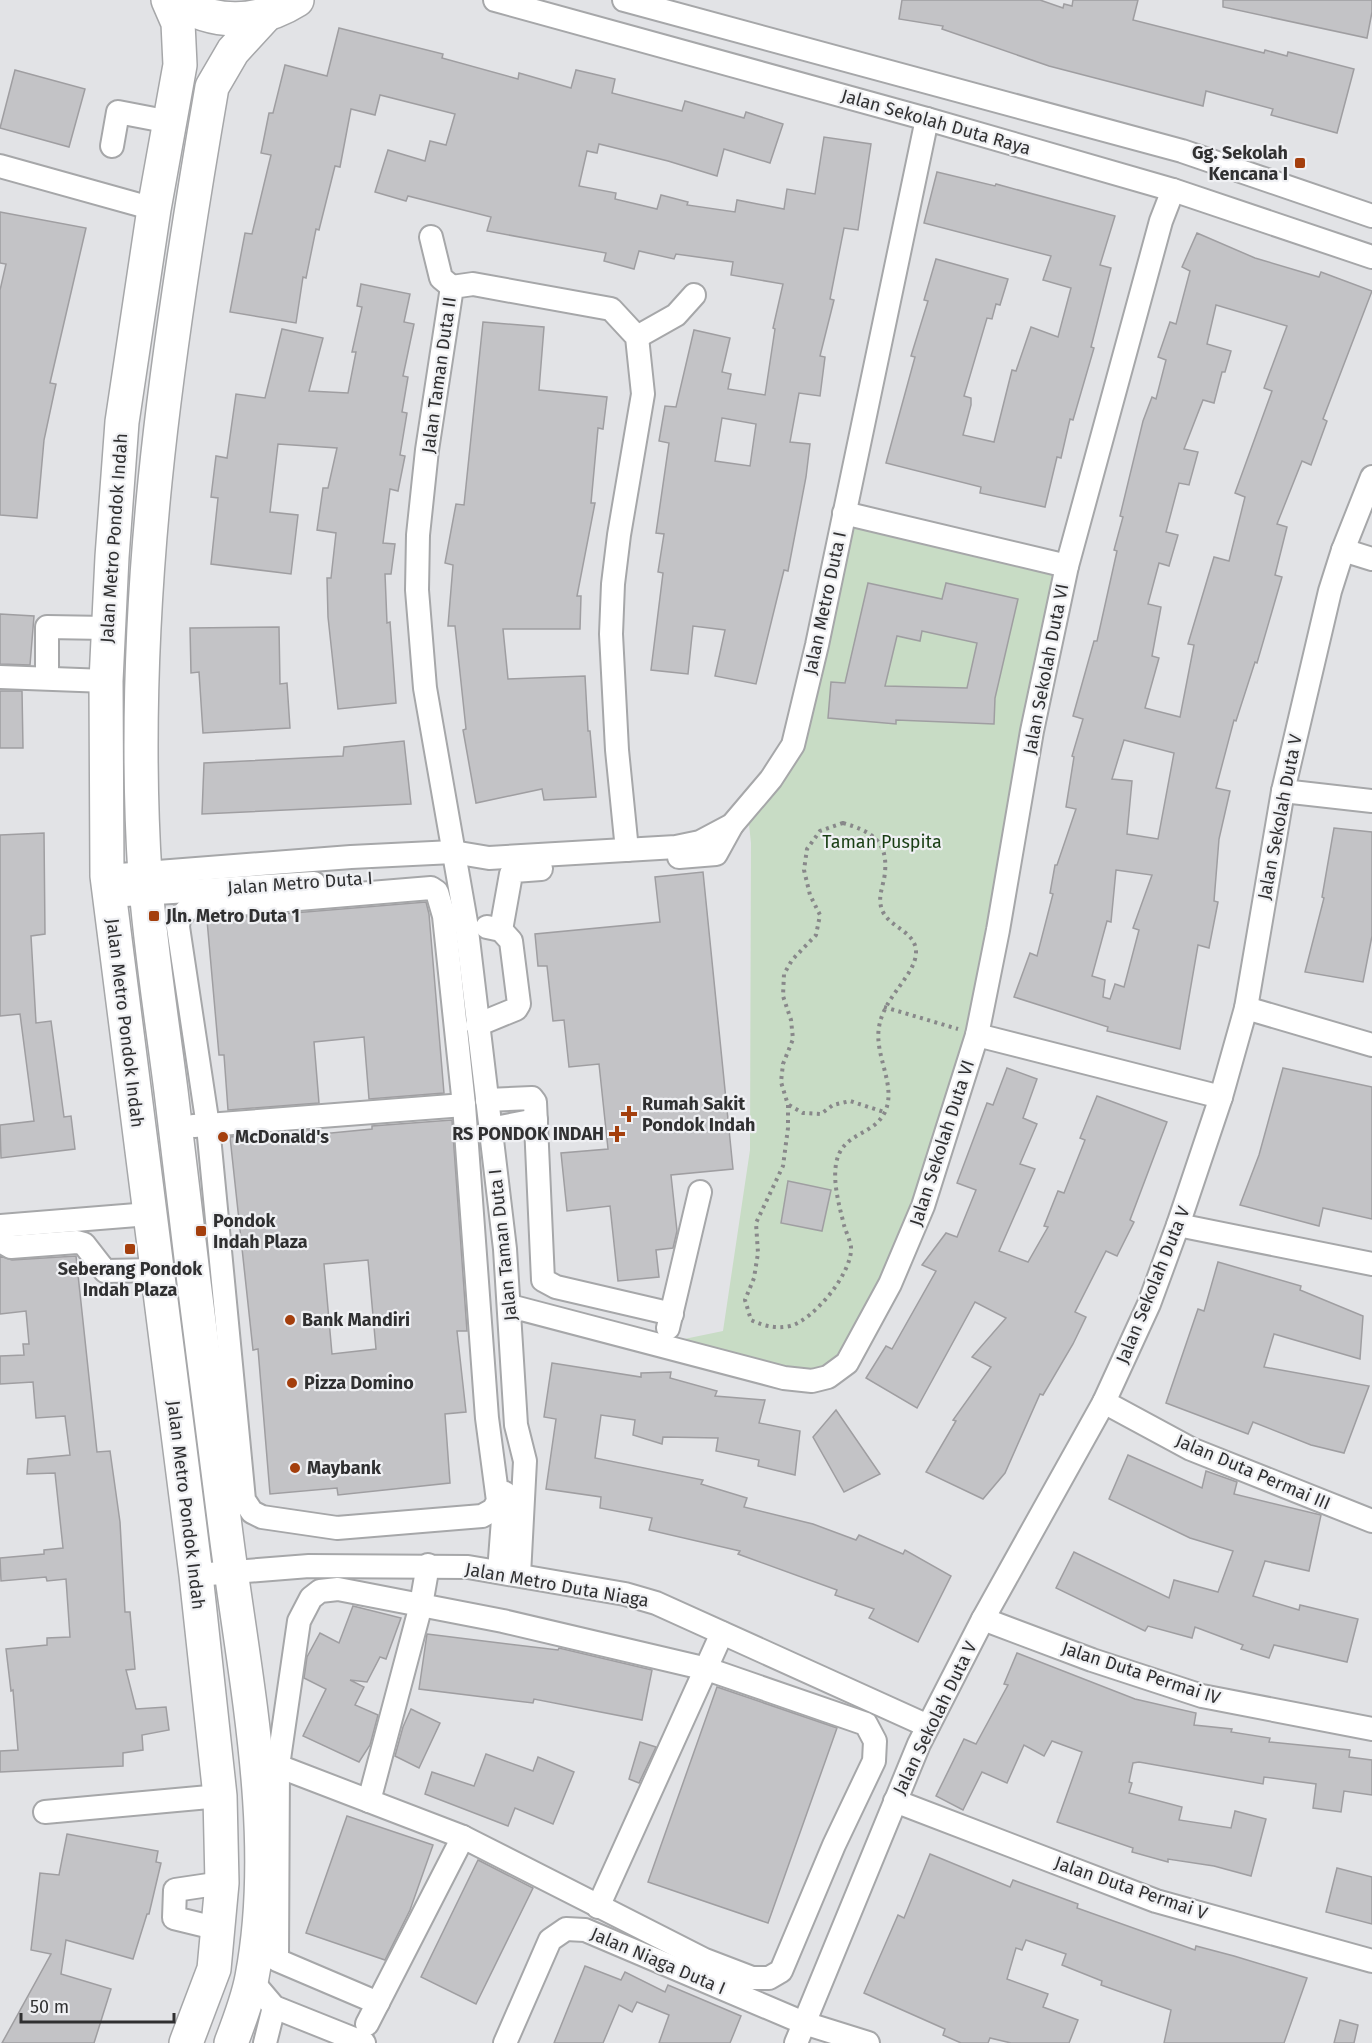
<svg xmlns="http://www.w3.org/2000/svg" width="1372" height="2043" viewBox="0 0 1372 2043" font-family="'Fira Sans',sans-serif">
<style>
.green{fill:#c8dcc5}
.building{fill:#c3c3c6;stroke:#9f9ea1;stroke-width:1.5;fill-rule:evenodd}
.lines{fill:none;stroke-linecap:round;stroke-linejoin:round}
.minor-casing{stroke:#a6a7a9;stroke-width:26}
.highway-casing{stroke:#a6a7a9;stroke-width:36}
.path{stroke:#88888a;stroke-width:4;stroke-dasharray:3 4.5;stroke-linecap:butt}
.minor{stroke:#fff;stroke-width:22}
.highway{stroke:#fff;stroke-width:33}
.poi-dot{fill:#a43f0d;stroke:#eff0f3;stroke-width:2}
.labels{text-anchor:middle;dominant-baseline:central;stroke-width:4.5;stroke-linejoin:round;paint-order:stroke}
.street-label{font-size:18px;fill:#303031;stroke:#eff0f3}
.poi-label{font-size:18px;font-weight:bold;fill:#303031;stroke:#eff0f3;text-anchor:start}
.park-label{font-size:18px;fill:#193e14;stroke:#eff0f3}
</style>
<rect width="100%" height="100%" fill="#e2e3e6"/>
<polygon class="green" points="841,507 1071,563 978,1027 921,1206 846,1361 784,1376 665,1343 723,1331 750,1150 751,843 747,806 785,753"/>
<g class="building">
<polygon points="902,0 1040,0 1063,8 1064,4 1072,6 1073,0 1138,0 1133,20 1264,53 1265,50 1287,56 1288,52 1354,69 1337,133 1271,115 1273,109 1206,91 1203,106 1049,66 942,29 943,26 899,19"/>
<polygon points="1223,0 1372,0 1372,12 1367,38 1223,7"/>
<path d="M339,28L443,54L442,58L518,79L519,73L571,88L576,70L615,79L612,93L682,111L685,101L744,118L746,112L783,124L770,163L724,149L717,176L668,161L599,144L597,153L587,151L579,186L616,193L615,199L657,209L661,195L688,202L687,205L735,212L737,200L784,209L787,189L815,194L824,137L871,144L858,230L844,228L830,299L834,300L820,356L825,357L820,396L799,393L790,442L810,444L806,477L788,571L784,570L756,684L715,676L725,630L693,626L688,674L651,670L663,573L658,572L664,534L656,533L669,443L659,441L665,406L676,407L694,330L730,338L722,372L731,374L728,389L765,395L775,329L773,328L783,284L731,275L733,262L676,254L674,259L639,251L634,269L604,261L606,253L487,231L491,217L408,196L406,201L375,192L388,150L425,161L430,141L446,145L455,114L380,95L375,115L351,109L340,167L335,166L319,230L316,229L306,278L303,277L296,323L230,312L245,233L252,234L271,155L261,153L269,113H273L285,65L327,76ZM722,418L756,424L750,466L715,461Z"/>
<polygon points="15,70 85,89 69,147 0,128"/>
<polygon points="937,172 995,186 996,184 1115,216 1100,265 1111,268 1091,347 1094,348 1073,420 1070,419 1061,458 1057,457 1045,507 980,493 981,487 886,463 915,357 911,356 928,301 924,300 936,259 1008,279 1000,305 996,304 992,319 987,318 964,396 971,398 971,405 963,435 994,442 1012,370 1016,371 1031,327 1058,337 1071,288 1043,280 1051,256 924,223"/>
<polygon points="0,212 86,228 50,383 56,384 44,440 37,518 0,515 0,290 6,264 0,263"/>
<path d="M1197,233L1255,258L1319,277L1321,272L1372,291L1323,419L1327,421L1311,465L1302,461L1277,524L1287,527L1275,575L1282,577L1257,663L1255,662L1236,721L1234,720L1216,788L1230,791L1219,839L1214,901L1218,902L1209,948L1198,945L1180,1049L1107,1031L1108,1027L1014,997L1030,953L1037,956L1053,894L1050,893L1055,865H1057L1076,809L1066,807L1074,757L1072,756L1083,719L1073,716L1094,641H1097L1117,551L1114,550L1123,517L1120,516L1143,421L1152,397L1156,399L1166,360L1158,357L1170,322L1176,324L1190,271L1182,267ZM1216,305L1287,326L1264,388L1272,391L1235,493L1245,497L1229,561L1214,557L1188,644L1194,645L1180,717L1145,708L1159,658L1152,656L1161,607L1148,604L1159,563L1169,566L1178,535L1166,532L1179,483L1189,485L1198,452L1184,449L1203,400L1214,403L1222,372H1225L1231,351L1207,344ZM1124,740L1174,753L1158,839L1127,834L1132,781L1112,779ZM1116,870L1152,875L1133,928L1139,930L1124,987L1115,984L1110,999L1103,997L1105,980L1092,976L1107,921L1111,922Z"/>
<polygon points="361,284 410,294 404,322 414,324 403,376 408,377 402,412 407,413 400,455 405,456 398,491 390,489 383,543 395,544 391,574 385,574 387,623 390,622 396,703 338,709 328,617 327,578 331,578 336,533 317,530 323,488 328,488 337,448 278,444 270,512 298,515 291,574 211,564 218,498 211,497 216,456 227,458 236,394 265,398 282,329 323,338 309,391 348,393 356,352 352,352 362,307 357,306"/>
<polygon points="483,322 544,327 539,390 607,397 603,429 598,428 591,503 595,503 577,596 581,596 580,629 503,629 508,679 585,676 588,731 590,731 596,797 544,800 542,789 476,803 463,730 466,729 455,626 448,626 453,565 445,563 456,504 464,505"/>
<path d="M868,583L942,599L946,583L1018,599L995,698L994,724L896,720V724L828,718L831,682L845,683ZM922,631L977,643L967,688L885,686L897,636L920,641Z"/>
<polygon points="0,614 34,616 30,665 0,664"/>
<polygon points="279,627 280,684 287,683 290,728 203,733 199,672 191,673 190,628"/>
<polygon points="0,691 22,691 23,748 0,748"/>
<polygon points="404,741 411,804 202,814 204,763 343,756 344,747"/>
<polygon points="1334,828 1372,832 1372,936 1363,982 1305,972 1324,898 1322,897"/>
<polygon points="44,833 45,934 31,936 36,1023 51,1021 64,1117 71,1116 75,1149 1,1158 0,1125 34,1121 20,1014 0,1016 0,835"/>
<polygon points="703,872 733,1169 671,1175 677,1231 673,1248 656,1250 659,1277 618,1281 610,1206 567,1211 561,1153 608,1149 599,1064 569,1067 564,1020 553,1021 547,966 538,966 535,934 660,922 655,877"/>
<polygon points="426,902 429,914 444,1093 369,1099 364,1037 314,1042 319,1103 228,1110 224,1055 219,1055 207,920"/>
<polygon points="1007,1068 1037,1079 1023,1118 1037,1124 1020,1164 1035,1169 999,1251 1028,1262 1048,1227 1044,1226 1058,1191 1064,1193 1085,1140 1080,1138 1097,1096 1167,1122 1130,1220 1134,1222 1117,1256 1106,1251 1075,1312 1086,1317 1073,1344 1043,1395 1040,1394 1005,1473 983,1499 926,1472 956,1421 953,1420 991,1367 972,1357 1006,1318 975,1302 917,1408 866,1378 886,1346 892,1349 936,1271 922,1265 946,1233 957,1237 976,1190 957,1183 987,1103 993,1105"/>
<polygon points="1283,1068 1372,1087 1372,1219 1323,1208 1319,1226 1240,1205 1259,1155"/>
<path d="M452,1120L467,1331H457L466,1412L445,1414L450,1483L338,1495L337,1488L270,1494L258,1349L253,1350L230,1137L321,1130V1134L372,1129V1126ZM368,1260L376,1349L332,1354L324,1264Z"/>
<polygon points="788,1181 831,1190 822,1231 781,1223"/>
<polygon points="0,1256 12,1260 76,1256 97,1452 110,1451 120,1522 125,1612 130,1612 135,1669 126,1670 136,1709 166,1707 169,1730 142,1735 143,1750 123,1753 123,1766 0,1772 0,1751 18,1750 13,1690 11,1691 6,1649 47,1645 47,1638 70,1637 66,1579 47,1581 46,1577 1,1581 0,1558 44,1554 44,1550 63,1548 55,1473 27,1474 28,1459 70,1455 65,1416 36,1418 33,1382 0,1384 0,1356 24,1355 23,1344 29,1344 26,1311 0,1314"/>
<polygon points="1218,1262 1301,1286 1300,1290 1363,1316 1360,1359 1274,1334 1264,1367 1369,1386 1344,1453 1311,1445 1253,1422 1248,1434 1166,1403 1198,1309 1204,1311"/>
<polygon points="552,1363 641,1377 641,1373 671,1372 670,1378 717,1391 715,1396 765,1400 759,1423 800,1431 795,1475 758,1466 759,1460 716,1451 718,1438 663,1437 662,1444 633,1435 635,1420 601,1415 595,1458 703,1480 701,1484 747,1498 744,1507 813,1524 856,1540 859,1535 903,1554 905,1550 951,1576 918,1642 869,1618 874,1609 835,1595 837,1590 738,1554 740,1551 649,1530 652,1518 600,1508 601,1497 546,1489 556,1419 544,1417"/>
<polygon points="836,1410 880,1474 844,1492 813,1437"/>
<polygon points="1128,1455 1202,1488 1206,1471 1237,1482 1234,1494 1321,1515 1309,1571 1265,1561 1253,1596 1299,1610 1300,1605 1358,1619 1347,1662 1274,1645 1269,1658 1241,1649 1243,1645 1195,1627 1192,1638 1148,1626 1145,1631 1056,1588 1074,1552 1169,1598 1174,1580 1218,1592 1233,1551 1190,1538 1109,1499"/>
<polygon points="353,1606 401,1618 386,1659 380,1657 367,1682 350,1680 364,1687 355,1705 378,1715 370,1745 359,1762 303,1736 326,1689 304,1678 307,1657 320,1633 339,1643"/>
<polygon points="427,1634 558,1650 559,1648 652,1670 642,1720 534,1699 533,1703 419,1689"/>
<polygon points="1017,1653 1135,1699 1196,1713 1194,1725 1232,1729 1231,1732 1270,1738 1269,1742 1350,1750 1349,1757 1372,1760 1372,1795 1344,1791 1341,1812 1313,1808 1316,1784 1264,1777 1263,1784 1139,1762 1133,1763 1129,1782 1132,1783 1129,1793 1182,1807 1179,1820 1231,1828 1235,1811 1266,1819 1251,1876 1214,1866 1168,1859 1168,1862 1132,1852 1133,1848 1057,1822 1082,1752 1052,1741 1044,1756 1024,1745 1007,1783 982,1772 963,1810 936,1796 964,1739 976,1744 1008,1685 1004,1684"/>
<polygon points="717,1687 837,1728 768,1923 648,1882"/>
<polygon points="411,1709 440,1723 419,1768 395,1756 403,1727"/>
<polygon points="640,1742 656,1747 639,1783 629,1779"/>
<polygon points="486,1754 533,1771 538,1757 574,1772 553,1824 515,1808 508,1826 425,1794 432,1772 474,1786"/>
<polygon points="347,1816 433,1845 410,1910 385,1960 306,1933"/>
<polygon points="67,1834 158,1851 156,1862 161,1863 149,1914 147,1914 133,1959 66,1940 61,1974 111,1989 94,2043 2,2043 51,1954 31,1950 40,1873 59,1875"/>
<polygon points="930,1854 1010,1887 1013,1880 1078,1904 1077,1908 1195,1950 1196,1946 1234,1956 1307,1978 1284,2043 1164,2043 1171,2010 1101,1985 1102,1981 1062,1965 1066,1954 1026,1940 1022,1950 1016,1948 1007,1979 1048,1994 1043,2007 1078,2020 1069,2043 1011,2043 990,2038 988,2043 961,2043 943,2035 945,2029 864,1993 898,1915 904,1918"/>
<polygon points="478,1860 533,1888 476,2004 421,1977"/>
<polygon points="1337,1868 1372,1877 1372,1924 1326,1912"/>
<polygon points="585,1966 621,1980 625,1972 665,1992 668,1985 741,2016 730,2043 659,2043 669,2015 637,2002 632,2012 619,2005 603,2043 554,2043"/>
<polygon points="1340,2020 1358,2025 1354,2043 1334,2043"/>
</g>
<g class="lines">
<defs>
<g id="minor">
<polyline points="495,0 927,119 1173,190 1372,257"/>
<polyline points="624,0 1182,151 1372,216"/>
<polyline points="112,146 118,112 170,122"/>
<polyline points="0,166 154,209"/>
<polyline points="431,237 441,278 452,287"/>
<polyline points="637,337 676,315 694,295"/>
<polyline points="844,513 1067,566"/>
<polyline points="1343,550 1372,559"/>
<polyline points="0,677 106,681"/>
<polyline points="47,678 47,627 107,628"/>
<polyline points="1283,791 1372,801"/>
<polyline points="679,857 716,854 732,825"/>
<polyline points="107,876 351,857 453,852 489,858 676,847 700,842 732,825 771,779 793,745 817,645 927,119"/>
<polygon points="431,888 437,892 444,916 464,1105 487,1418 498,1501 493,1510 482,1516 337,1528 262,1517 252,1512 244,1500 208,1126 178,927 179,918 189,908"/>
<polyline points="109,896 314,883"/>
<polyline points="501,930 511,874 514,871 541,869"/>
<polyline points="1246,1008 1372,1045"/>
<polyline points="477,1025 516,1009 519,1004 511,941 501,930 487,927"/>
<polyline points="977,1035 1221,1097"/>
<polyline points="487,1100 532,1098 535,1102 543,1280 556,1287 672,1314"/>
<polyline points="194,1126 464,1105"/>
<polyline points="490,1129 536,1120"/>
<polyline points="1178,1225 1372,1264"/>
<polyline points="0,1226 149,1214"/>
<polyline points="0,1241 11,1247 77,1242 84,1244 105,1271 156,1270"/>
<polyline points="510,1306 784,1378 812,1381 828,1377 847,1363 890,1284 923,1206 977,1035 998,930 1032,731 1067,566 1161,221 1173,190"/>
<polyline points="668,1328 700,1192"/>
<polyline points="1104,1402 1191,1449 1372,1521"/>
<polyline points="499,1572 505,1493"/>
<polyline points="196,1575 309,1566 468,1567 625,1594 656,1603 928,1726"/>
<polyline points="519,1575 525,1461 516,1425 505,1249 466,922 425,688 417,590 418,535 427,450 452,287 473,284 611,309 637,337 643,394 619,535 613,584 611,634 617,750 627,850"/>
<polyline points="983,1619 1092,1660 1202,1696 1372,1729"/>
<polyline points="255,1763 278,1766 463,1837 705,1960 752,1978 769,1978 781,1971 834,1845 874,1761 875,1741 866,1724 707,1669 503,1621 338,1589 320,1591 311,1598 299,1621 278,1766 277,1960 378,2003"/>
<polyline points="369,1801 421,1605 428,1565"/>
<polyline points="895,1801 1156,1901 1372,1961"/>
<polyline points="45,1812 220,1796"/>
<polyline points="598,1907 722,1633"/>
<polyline points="219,1929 174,1918 175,1890 222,1883"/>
<polyline points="252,1981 274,2007 364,2043"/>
<polyline points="367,2024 463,1837"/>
<polyline points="265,2043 274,2007"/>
<polyline points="505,2043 550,1940 566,1929 585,1930 804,2023 868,2043"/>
<polyline points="796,2043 919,1744 983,1619 1104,1402 1149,1304 1178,1225 1221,1097 1246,1008 1283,791 1330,591 1343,550 1372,477"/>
</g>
<g id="highway">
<polyline points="168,0 178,23 180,65 154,209 122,422 112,557 106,681 107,876 196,1575 220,1796 222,1883 214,1969 186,2043"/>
<path d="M176,0C213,26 259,24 297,0"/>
<path d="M231,2043C239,2022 248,1999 252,1977C279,1835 244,1675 226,1534C207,1386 188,1239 171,1091C162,1019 150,947 145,875C128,609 167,348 212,87L233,51L266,15"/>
</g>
</defs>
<use href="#minor" class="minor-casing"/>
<use href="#highway" class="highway-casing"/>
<g class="path">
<path d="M843,823C870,831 888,840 885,872C884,886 876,898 883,912C891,928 916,932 916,952C916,975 884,996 879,1027C874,1056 897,1085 885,1112C874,1134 848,1133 839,1154C830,1174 839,1205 844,1225C846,1232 850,1240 851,1247C853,1272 814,1320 790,1326C775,1329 764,1326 751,1320L745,1300L754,1278L758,1253L756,1223L783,1166L788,1128V1105L781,1082L783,1064L793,1039L791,1020L783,996L784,974L792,960L816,935L820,915L810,895L804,870L807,849L820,831Z"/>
<polyline points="884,1007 958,1029"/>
<polyline points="789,1105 803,1113 821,1114 833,1105 850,1101 884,1112"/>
</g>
<use href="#minor" class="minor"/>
<use href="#highway" class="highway"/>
</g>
<g class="poi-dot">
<rect x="1294" y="157" width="12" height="12" rx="3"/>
<rect x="148" y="910" width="12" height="12" rx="3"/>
<path d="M626 1105h6v6h6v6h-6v6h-6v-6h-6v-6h6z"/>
<path d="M614 1125h6v6h6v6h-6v6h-6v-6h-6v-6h6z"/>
<circle cx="223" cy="1137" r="6"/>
<rect x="195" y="1225" width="12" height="12" rx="3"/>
<rect x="124" y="1243" width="12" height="12" rx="3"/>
<circle cx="290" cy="1320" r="6"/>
<circle cx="292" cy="1383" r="6"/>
<circle cx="295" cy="1468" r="6"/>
</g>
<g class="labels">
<g class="street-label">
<text transform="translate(936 122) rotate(16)">Jalan Sekolah Duta Raya</text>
<text transform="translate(439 375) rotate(-82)">Jalan Taman Duta II</text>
<text transform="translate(114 538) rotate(-86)">Jalan Metro Pondok Indah</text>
<text transform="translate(825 603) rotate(-78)">Jalan Metro Duta I</text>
<text transform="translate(1046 669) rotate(-79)">Jalan Sekolah Duta VI</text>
<text transform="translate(1280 817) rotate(-79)">Jalan Sekolah Duta V</text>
<text transform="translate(300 883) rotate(-4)">Jalan Metro Duta I</text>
<text transform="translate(125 1023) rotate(83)">Jalan Metro Pondok Indah</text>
<text transform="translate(942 1143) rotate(-72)">Jalan Sekolah Duta VI</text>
<text transform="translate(503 1245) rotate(-96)">Jalan Taman Duta I</text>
<text transform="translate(1153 1285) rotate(-68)">Jalan Sekolah Duta V</text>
<text transform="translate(1253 1472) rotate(23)">Jalan Duta Permai III</text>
<text transform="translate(186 1505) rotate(83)">Jalan Metro Pondok Indah</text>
<text transform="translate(557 1585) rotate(10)">Jalan Metro Duta Niaga</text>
<text transform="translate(1141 1673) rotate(18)">Jalan Duta Permai IV</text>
<text transform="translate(935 1718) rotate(-64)">Jalan Sekolah Duta V</text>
<text transform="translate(1131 1888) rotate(19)">Jalan Duta Permai V</text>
<text transform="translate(658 1961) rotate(23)">Jalan Niaga Duta I</text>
</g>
<g class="poi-label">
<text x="1288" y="153" text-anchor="end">Gg. Sekolah<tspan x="1288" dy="21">Kencana I</tspan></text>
<text x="166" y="916">Jln. Metro Duta 1</text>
<text x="642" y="1104">Rumah Sakit<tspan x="642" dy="21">Pondok Indah</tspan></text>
<text x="604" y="1134" text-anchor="end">RS PONDOK INDAH</text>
<text x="235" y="1137">McDonald's</text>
<text x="213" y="1221">Pondok<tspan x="213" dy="21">Indah Plaza</tspan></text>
<text x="130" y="1269" text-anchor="middle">Seberang Pondok<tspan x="130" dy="21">Indah Plaza</tspan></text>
<text x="302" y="1320">Bank Mandiri</text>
<text x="304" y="1383">Pizza Domino</text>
<text x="307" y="1468">Maybank</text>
</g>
<g class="park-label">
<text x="882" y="842">Taman Puspita</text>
</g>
</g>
<path d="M21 2013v9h153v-9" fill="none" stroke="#303031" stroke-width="3"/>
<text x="30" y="2013" font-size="18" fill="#303031" stroke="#eff0f3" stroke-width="4.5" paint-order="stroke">50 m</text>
</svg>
